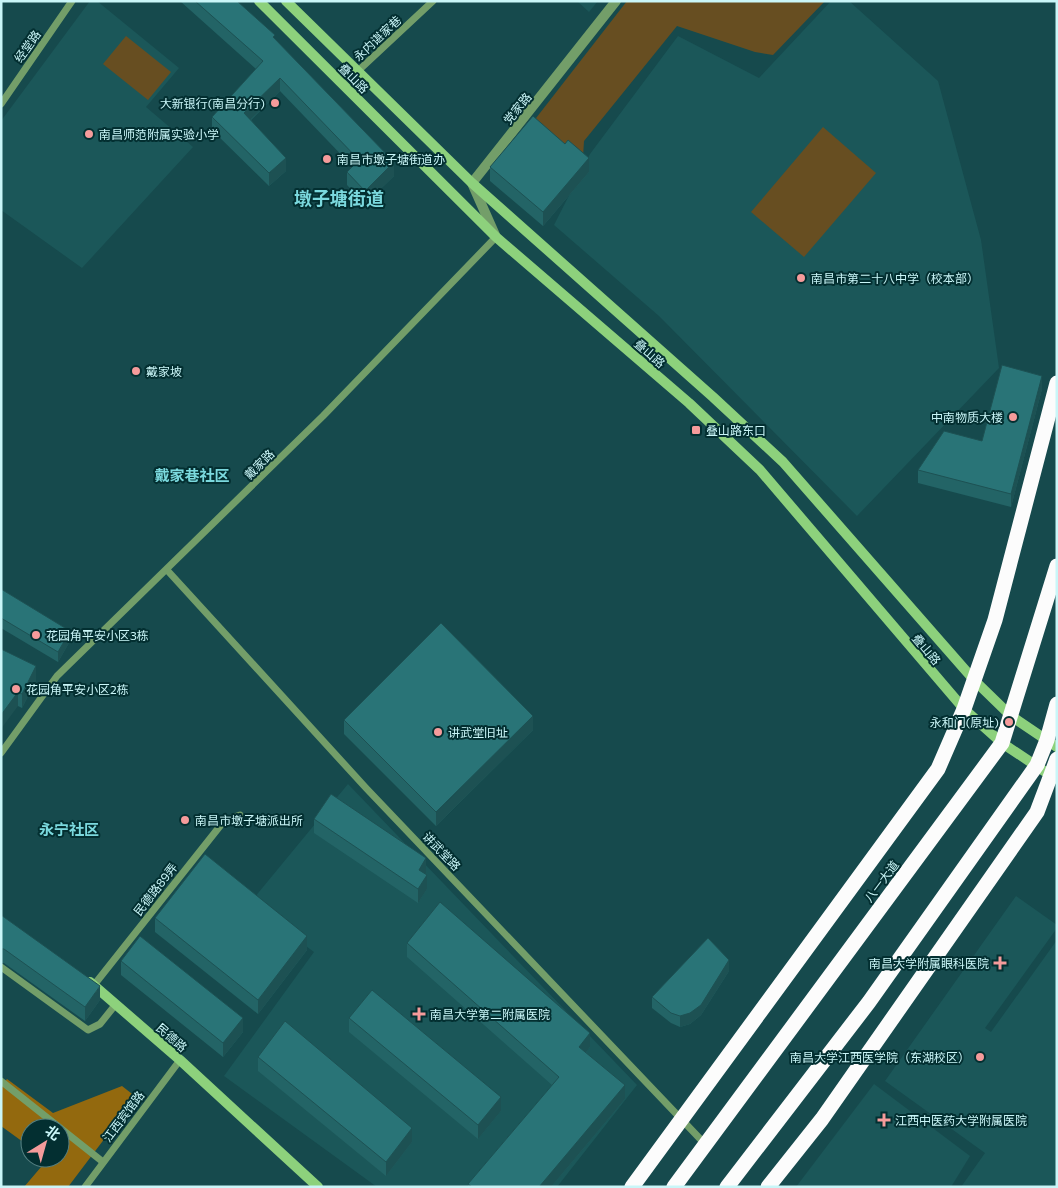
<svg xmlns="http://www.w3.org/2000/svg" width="1058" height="1188" viewBox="0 0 1058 1188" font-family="Commissioner,'Noto Sans SC',sans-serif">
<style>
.built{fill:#1b5759}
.green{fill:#674e21}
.forest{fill:#93690e}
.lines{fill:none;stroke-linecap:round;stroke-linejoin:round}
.lane{stroke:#739e69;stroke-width:7}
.street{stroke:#739e69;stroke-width:10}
.secondary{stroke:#8dd17c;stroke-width:10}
.highway{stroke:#fcfcfc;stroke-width:15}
.wall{fill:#236466}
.shaded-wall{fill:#1d5153}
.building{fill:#297477;stroke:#1d5153}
.poi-dot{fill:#f59b9b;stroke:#032f31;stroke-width:2}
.labels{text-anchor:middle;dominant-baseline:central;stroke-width:4;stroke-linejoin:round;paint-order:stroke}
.street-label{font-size:12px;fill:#caf6f8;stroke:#032f31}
.poi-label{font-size:12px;fill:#caf6f8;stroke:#032f31;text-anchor:start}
.quarter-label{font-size:15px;font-weight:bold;fill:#7bd9de;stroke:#032f31}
.district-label{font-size:18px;font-weight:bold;fill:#7bd9de;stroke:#032f31}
</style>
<rect width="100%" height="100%" fill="#164a4d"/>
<g class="built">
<polygon points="90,1 97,1 179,68 146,107 193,147 82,268 1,210 1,121"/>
<polygon points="577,1 598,1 589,12"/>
<polygon points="831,1 849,1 938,81 981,240 999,368 857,516 659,316 554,225 590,154 678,36 759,78"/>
<polygon points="348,784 637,1085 557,1187 377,1187 224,1076 314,952 249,904"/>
<polygon points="1016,896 1057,925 1057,928 985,1028 991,1032 1057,940 1057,1187 961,1187 985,1153 885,1081"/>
<polygon points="874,1084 970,1156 951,1187 796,1187"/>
</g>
<g class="green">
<polygon points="627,1 825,1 773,55 755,52 677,26 584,141 583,157 533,122"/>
<polygon points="126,36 171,72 148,100 103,64"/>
<polygon points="823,127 876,173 804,257 751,212"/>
</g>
<polygon class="forest" points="7,1079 53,1113 122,1086 136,1097 68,1187 24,1187 47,1160 45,1158 60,1158 60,1128 30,1128 30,1147 1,1126 1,1086"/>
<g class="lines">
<g class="lane">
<polyline points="358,71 433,1"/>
<polyline points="1,104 72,1"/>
<polyline points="167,570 366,788 705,1144"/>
<polyline points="1,753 57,676 323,416 496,237"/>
<polyline points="1,967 88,1030 100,1024 116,1004"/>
<polyline points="94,985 224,821 240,815"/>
<polyline points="1,1081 103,1162"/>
<polyline points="85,1187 180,1060"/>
</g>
<polyline class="street" points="495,235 472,183 616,1"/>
<g class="secondary">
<polyline points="259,1 496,237 689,403 760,470 964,709 1002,743 1056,779"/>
<polyline points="286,1 472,183 713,397 783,462 974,680 1011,716 1057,747"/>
<polyline points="90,982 180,1060 318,1187"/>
</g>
<g class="highway">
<polyline points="632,1187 938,769 964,709 995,620 1057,383"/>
<polyline points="674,1187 1002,743 1057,566"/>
<polyline points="727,1187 869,1002 1037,765 1047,740 1057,704"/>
<polyline points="768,1187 822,1119 1037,812 1057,759"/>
</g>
</g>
<g class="wall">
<polygon points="180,1 237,1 275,39 394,176 365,204 347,185 347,172 352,166 280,91 251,120 286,171 269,186 212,130 212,117 256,69"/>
<polygon points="565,144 589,172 543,226 490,181 490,167"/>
<polygon points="1057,276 1057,291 1056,291 1056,280"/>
<polygon points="1042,389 1011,507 918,483 918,470 982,441"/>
<polygon points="1,589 70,641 58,662 1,628"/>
<polygon points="1,649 36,680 22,708 18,706"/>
<polygon points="344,720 533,730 436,826 344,734"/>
<polygon points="314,819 426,873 425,874 427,889 418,903 314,833"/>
<polygon points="1,915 100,1000 85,1021 4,963 1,963"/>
<polygon points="155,918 307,950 258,1014 155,932"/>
<polygon points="407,943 590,1047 586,1052 625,1099 551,1187 468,1187 468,1184 552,1085 407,957"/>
<polygon points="121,961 243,1032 223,1057 121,975"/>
<polygon points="729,971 701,1015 690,1024 680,1027 671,1023 652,1008 652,997"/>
<polygon points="349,1018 501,1111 478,1139 349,1032"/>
<polygon points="258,1057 412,1142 386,1176 258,1071"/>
</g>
<g class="shaded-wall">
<polygon points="280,78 280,91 244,126 244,113"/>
<polygon points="286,158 286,171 269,186 269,173"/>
<polygon points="589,158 589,172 543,226 543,212"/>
<polygon points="394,162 394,176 365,204 365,191"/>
<polygon points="1042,376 1042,389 1011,507 1011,494"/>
<polygon points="70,631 70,641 58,662 58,652"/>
<polygon points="36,666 36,680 22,708 22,694"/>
<polygon points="18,692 18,706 1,729 1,715"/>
<polygon points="533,716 533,730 436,826 436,812"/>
<polygon points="426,858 426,873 419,884 419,870"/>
<polygon points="427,875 427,889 418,903 418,889"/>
<polygon points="307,936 307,950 258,1014 258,1000"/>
<polygon points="729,960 729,971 701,1015 690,1024 680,1027 680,1016"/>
<polygon points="100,986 100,1000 85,1021 85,1007"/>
<polygon points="243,1018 243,1032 223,1057 223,1043"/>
<polygon points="590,1033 590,1047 579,1061 579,1047"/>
<polygon points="625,1085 625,1099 551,1187 539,1187"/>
<polygon points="501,1097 501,1111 478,1139 478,1125"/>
<polygon points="412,1128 412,1142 386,1176 386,1162"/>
</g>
<g class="building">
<polygon points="195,1 237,1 275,35 273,37 394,162 365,191 347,172 359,160 280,78 244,113 286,158 269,173 212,117 263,61"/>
<polygon points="533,116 565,144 568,140 589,158 543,212 490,167"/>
<polygon points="1002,365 1042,376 1011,494 918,470 944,431 982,441"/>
<polygon points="1,589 70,631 58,652 1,618"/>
<polygon points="441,623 533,716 436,812 344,720"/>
<polygon points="1,649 36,666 22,694 18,692 1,715"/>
<polygon points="331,794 426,858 419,870 427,875 418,889 314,819"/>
<polygon points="205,854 307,936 258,1000 155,918"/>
<polygon points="440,902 590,1033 579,1047 625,1085 539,1187 472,1187 468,1184 559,1077 407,943"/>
<polygon points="1,915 100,986 85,1007 4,949 1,949"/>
<polygon points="140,936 243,1018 223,1043 121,961"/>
<polygon points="708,938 729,960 701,1005 690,1013 680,1016 671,1013 652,997"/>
<polygon points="372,990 501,1097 478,1125 349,1018"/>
<polygon points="285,1021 412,1128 386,1162 258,1057"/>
</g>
<g class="poi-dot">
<circle cx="275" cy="103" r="5"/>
<circle cx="89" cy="134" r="5"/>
<circle cx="327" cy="159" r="5"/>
<circle cx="801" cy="278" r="5"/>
<circle cx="136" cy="371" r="5"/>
<circle cx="1013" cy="417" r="5"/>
<rect x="691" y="425" width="10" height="10" rx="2.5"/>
<circle cx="36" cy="635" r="5"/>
<circle cx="16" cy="689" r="5"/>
<circle cx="1009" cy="722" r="5"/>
<circle cx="438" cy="732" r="5"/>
<circle cx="185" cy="820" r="5"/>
<path d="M997.5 955.5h5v5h5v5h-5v5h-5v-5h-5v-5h5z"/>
<path d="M416.5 1006.5h5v5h5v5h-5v5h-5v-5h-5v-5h5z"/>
<circle cx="980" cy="1057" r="5"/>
<path d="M881.5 1112.5h5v5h5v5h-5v5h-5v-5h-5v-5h5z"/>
</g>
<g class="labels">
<g class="street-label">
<text transform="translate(377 38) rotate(-43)">永内谌家巷</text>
<text transform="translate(27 46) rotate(-55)">经堂路</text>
<text transform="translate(354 78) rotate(45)">叠山路</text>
<text transform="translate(517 108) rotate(-51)">党家路</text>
<text transform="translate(650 353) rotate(41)">叠山路</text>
<text transform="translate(259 464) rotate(-45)">戴家路</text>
<text transform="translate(927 649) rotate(50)">叠山路</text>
<text transform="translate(442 851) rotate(46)">讲武堂路</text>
<text transform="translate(881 881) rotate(-53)">八一大道</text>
<text transform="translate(155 889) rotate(-52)">民德路89弄</text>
<text transform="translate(172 1037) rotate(41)">民德路</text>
<text transform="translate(123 1116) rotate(-53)">江西宾馆路</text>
</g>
<g class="poi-label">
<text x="265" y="103" text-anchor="end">大新银行(南昌分行)</text>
<text x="99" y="134">南昌师范附属实验小学</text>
<text x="337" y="159">南昌市墩子塘街道办</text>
<text x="811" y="278">南昌市第二十八中学（校本部）</text>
<text x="146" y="371">戴家坡</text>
<text x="1003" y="417" text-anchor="end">中南物质大楼</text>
<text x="706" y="430">叠山路东口</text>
<text x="46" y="635">花园角平安小区3栋</text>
<text x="26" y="689">花园角平安小区2栋</text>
<text x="999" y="722" text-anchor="end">永和门(原址)</text>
<text x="448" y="732">讲武堂旧址</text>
<text x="195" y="820">南昌市墩子塘派出所</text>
<text x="989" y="963" text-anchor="end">南昌大学附属眼科医院</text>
<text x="430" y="1014">南昌大学第二附属医院</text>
<text x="970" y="1057" text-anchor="end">南昌大学江西医学院（东湖校区）</text>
<text x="895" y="1120">江西中医药大学附属医院</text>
</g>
<g class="quarter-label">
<text x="192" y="475">戴家巷社区</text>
<text x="69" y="829">永宁社区</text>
</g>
<g class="district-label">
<text x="339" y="198">墩子塘街道</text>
</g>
</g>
<rect width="1058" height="1188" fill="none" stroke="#caf6f8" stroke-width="5"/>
<g transform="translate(45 1143) rotate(37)"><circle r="24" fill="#032f31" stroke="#537f81"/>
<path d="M0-4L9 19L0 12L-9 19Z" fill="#f59b9b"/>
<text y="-8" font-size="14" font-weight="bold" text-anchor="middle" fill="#caf6f8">北</text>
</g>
</svg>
